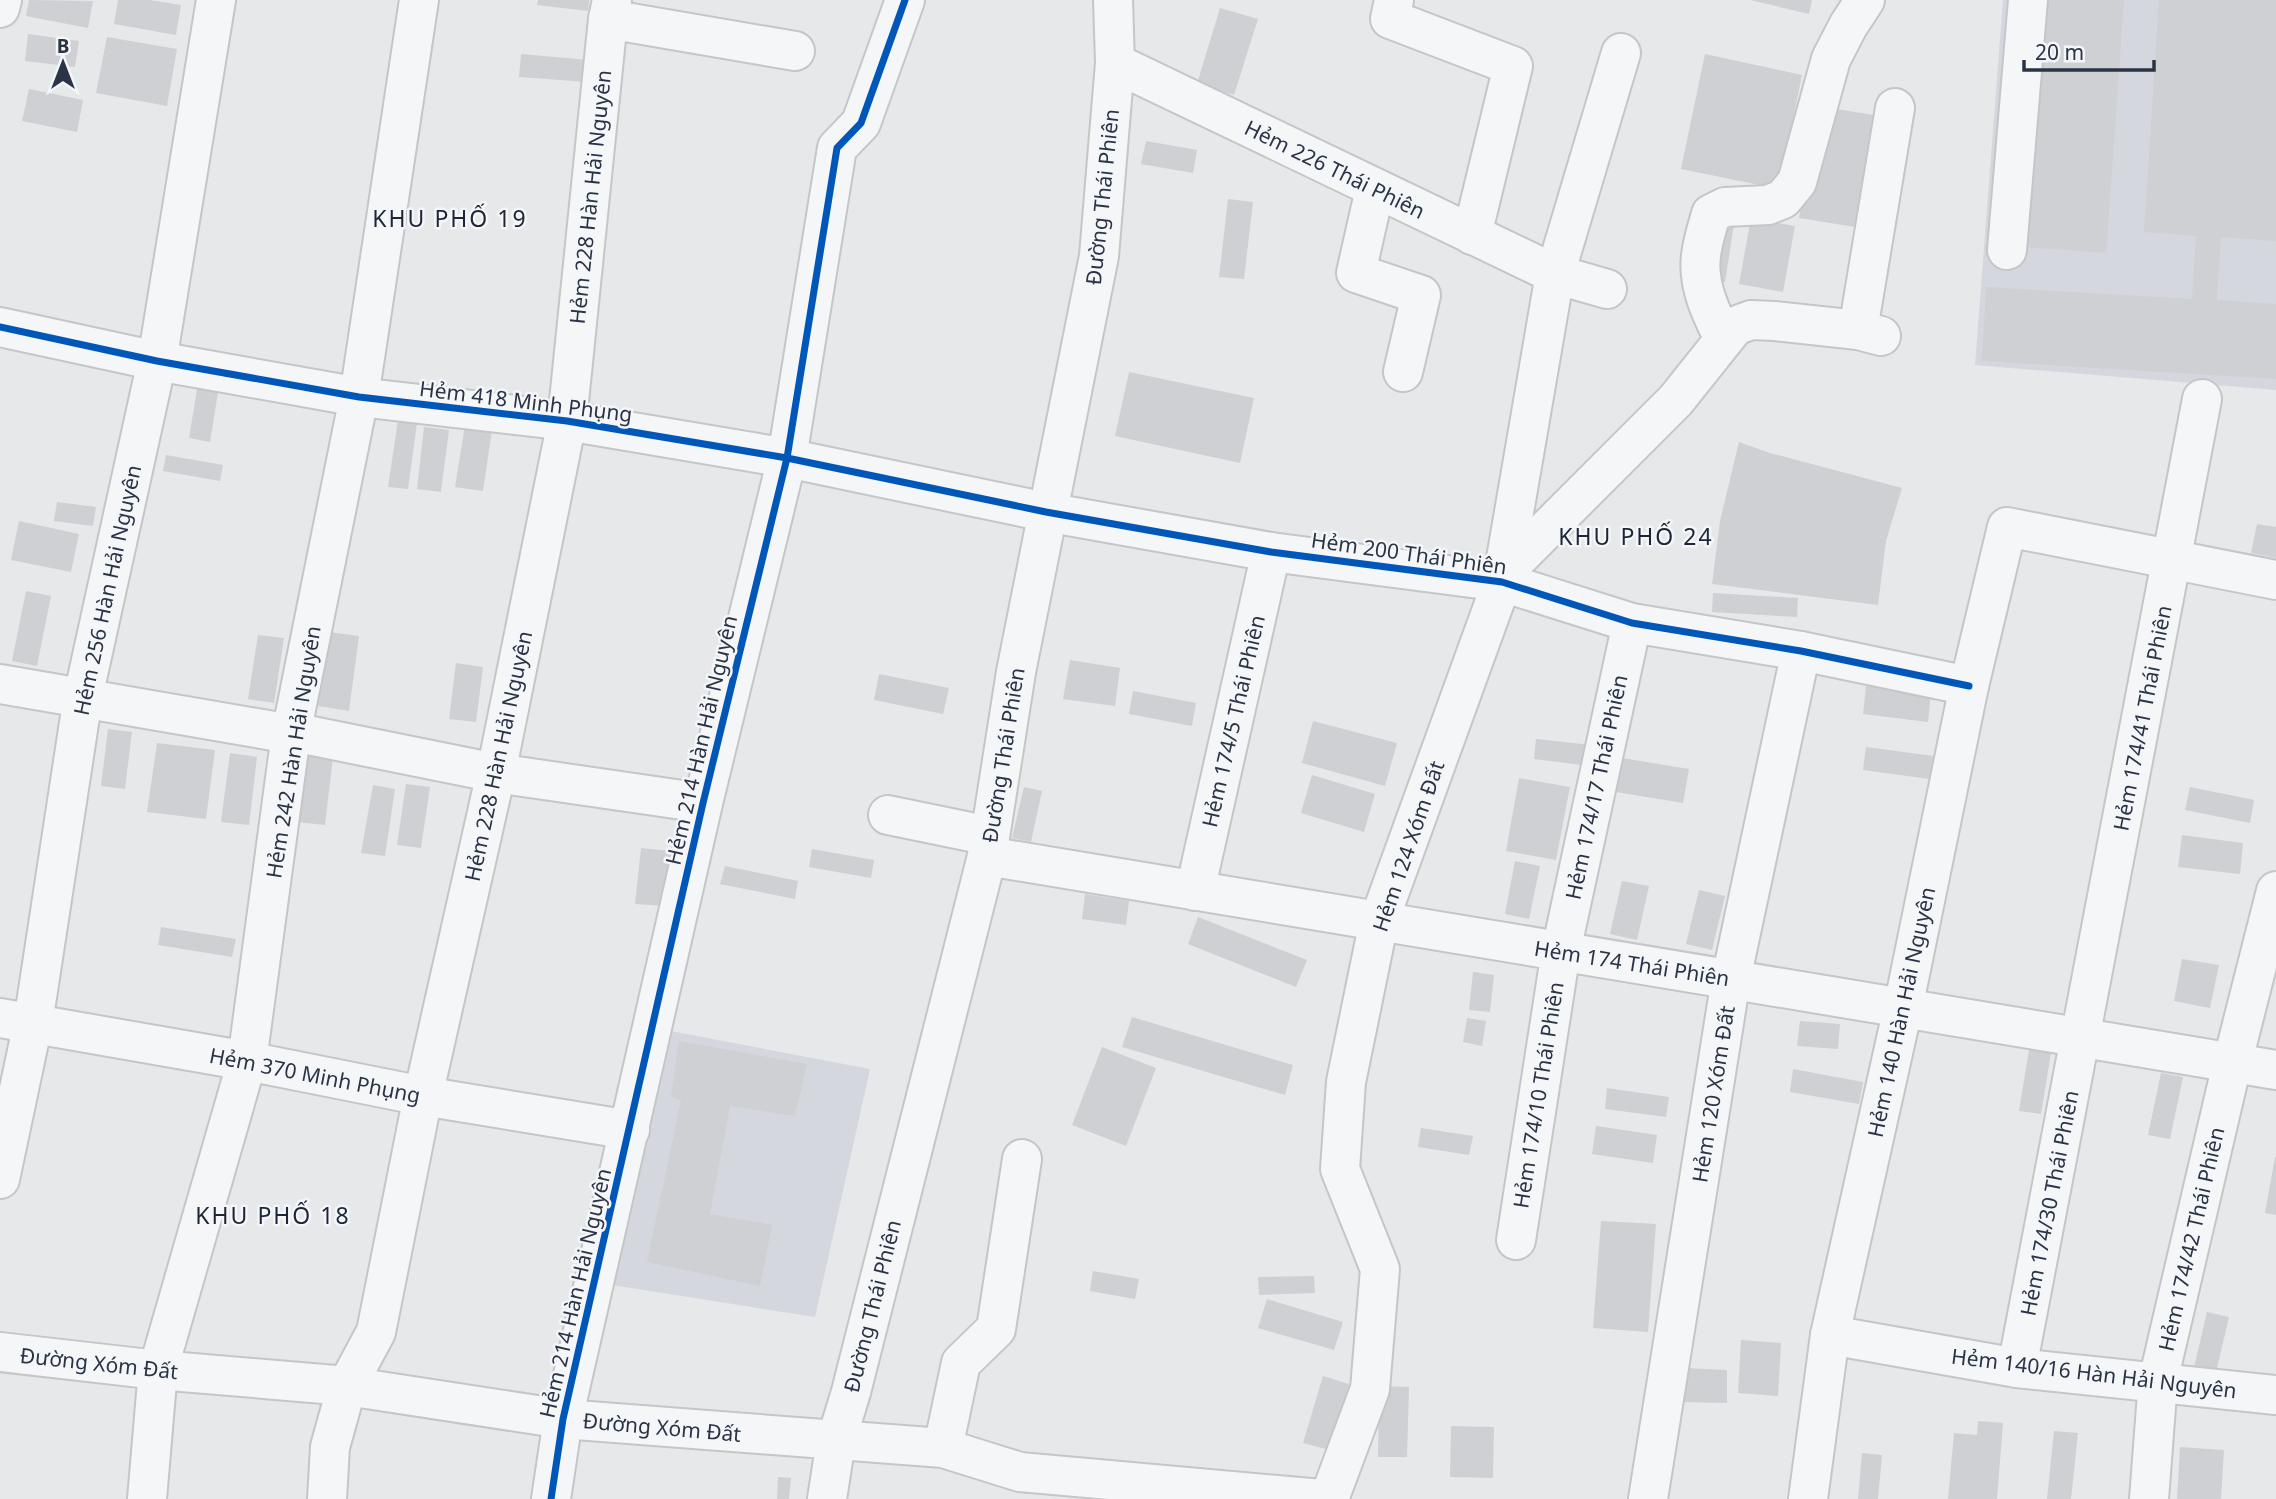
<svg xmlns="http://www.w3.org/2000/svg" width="2276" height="1499" viewBox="0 0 2276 1499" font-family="'Noto Sans',sans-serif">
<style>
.built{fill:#d4d7dd}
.building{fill:#ced0d3}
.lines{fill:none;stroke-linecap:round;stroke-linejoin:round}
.minor-casing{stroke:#c4c6c8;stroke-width:42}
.minor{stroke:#f5f6f7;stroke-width:38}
.cycleway-casing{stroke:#f4f6f9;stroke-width:11}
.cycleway{stroke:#0057b8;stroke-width:7}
.labels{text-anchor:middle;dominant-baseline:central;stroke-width:5;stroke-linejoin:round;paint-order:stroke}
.street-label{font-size:21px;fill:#2b3445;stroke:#f4f6f9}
.neighbourhood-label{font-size:23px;letter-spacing:2px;fill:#1d2536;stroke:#f4f6f9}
</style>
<rect width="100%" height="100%" fill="#e6e8ea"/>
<g class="built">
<polygon points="2003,0 2276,0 2276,390 1975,365"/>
<polygon points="639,1025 870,1069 815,1317 593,1282"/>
</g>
<g class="building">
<polygon points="29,0 93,1 88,28 26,16"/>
<polygon points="118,0 150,0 181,5 176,35 114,24"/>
<polygon points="538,0 589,0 588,11 537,5"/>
<polygon points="1750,0 1812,0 1809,14"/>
<polygon points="2044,0 2124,0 2106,253 2026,247"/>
<polygon points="2159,0 2276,0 2276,241 2221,237 2217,300 2276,304 2276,379 1982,361 1986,287 2192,299 2196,236 2144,232"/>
<polygon points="1220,8 1258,19 1234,95 1197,84"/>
<polygon points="28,34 79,41 75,67 25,61"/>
<polygon points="107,37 177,49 167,106 96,93"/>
<polygon points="521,54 589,60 587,82 519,77"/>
<polygon points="1705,54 1802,75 1779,189 1681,169"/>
<polygon points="29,89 83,100 77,132 22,121"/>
<polygon points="1818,106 1874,115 1855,227 1799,218"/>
<polygon points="1146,141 1197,150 1193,173 1141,164"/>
<polygon points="1228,199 1253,202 1244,279 1219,277"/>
<polygon points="1716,215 1735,218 1725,282 1705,279"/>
<polygon points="1751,218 1795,226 1783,292 1739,284"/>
<polygon points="1129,372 1254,398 1240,463 1115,436"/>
<polygon points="199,377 220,380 210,442 189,438"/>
<polygon points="466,419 493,423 483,491 455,487"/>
<polygon points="398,420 417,423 408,489 388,487"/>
<polygon points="424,427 449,430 441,492 417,489"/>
<polygon points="1739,442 1770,453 1902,488 1886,541 1878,605 1712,584 1720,521"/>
<polygon points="166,455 223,465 220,481 163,471"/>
<polygon points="57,502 96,507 93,526 54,521"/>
<polygon points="19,521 79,534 71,572 11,560"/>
<polygon points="2257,524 2276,527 2276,558 2251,553"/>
<polygon points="26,591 51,596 37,666 12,661"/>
<polygon points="1713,593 1798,598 1797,617 1712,612"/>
<polygon points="329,632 359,636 349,711 318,706"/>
<polygon points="258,635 284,638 274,703 248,699"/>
<polygon points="1070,660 1120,668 1115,706 1063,699"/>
<polygon points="456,663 483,667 476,722 449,719"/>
<polygon points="879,674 949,688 943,714 874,700"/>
<polygon points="1866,686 1931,693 1928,722 1863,714"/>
<polygon points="1133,691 1196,703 1192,726 1129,714"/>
<polygon points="1313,721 1397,743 1385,786 1302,763"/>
<polygon points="108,729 132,732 125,789 101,786"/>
<polygon points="1536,739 1592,745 1590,766 1534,759"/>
<polygon points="157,743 215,750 206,819 147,812"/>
<polygon points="1866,747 1941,757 1937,780 1863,770"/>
<polygon points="230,753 257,757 249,825 221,822"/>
<polygon points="305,754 333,757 325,825 297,822"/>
<polygon points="1622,758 1689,769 1683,803 1616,792"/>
<polygon points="1312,775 1375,794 1364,832 1301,813"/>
<polygon points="1519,778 1570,787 1556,860 1506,851"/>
<polygon points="406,784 430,787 421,848 397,845"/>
<polygon points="373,785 395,789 385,856 361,853"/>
<polygon points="1024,787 1042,791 1031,842 1012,838"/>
<polygon points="2190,787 2254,800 2250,823 2185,810"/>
<polygon points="2182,835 2243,843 2240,874 2178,867"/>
<polygon points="641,848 671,851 666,906 635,904"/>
<polygon points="812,849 874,860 871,878 809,867"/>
<polygon points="1515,861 1540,866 1529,919 1505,914"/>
<polygon points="725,866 798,881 795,899 720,884"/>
<polygon points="1622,881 1649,886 1637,940 1610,934"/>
<polygon points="1699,890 1725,896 1712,950 1686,944"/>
<polygon points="1085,894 1129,901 1126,925 1082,919"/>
<polygon points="1198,917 1307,960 1296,987 1188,944"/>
<polygon points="161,927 236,939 232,957 158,945"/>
<polygon points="2182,959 2219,965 2210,1008 2174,1001"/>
<polygon points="1473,972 1494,975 1490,1012 1469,1010"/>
<polygon points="1132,1017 1293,1065 1285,1095 1122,1047"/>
<polygon points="1467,1018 1486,1021 1482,1046 1463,1042"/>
<polygon points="1800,1021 1840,1024 1838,1049 1797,1046"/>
<polygon points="679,1041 807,1064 795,1116 730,1106 710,1214 772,1225 760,1286 647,1262 681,1100 671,1096"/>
<polygon points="1102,1047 1156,1068 1126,1146 1072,1125"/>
<polygon points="2029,1050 2051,1053 2041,1114 2019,1111"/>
<polygon points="1793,1069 1863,1082 1859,1104 1790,1092"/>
<polygon points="2161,1073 2183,1077 2170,1139 2148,1135"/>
<polygon points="1607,1088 1669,1097 1666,1117 1605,1109"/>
<polygon points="1596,1126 1657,1135 1653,1163 1592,1154"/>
<polygon points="1421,1128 1473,1136 1469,1155 1418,1147"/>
<polygon points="2275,1157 2276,1157 2276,1215 2265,1213"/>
<polygon points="1601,1221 1656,1224 1648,1332 1593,1328"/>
<polygon points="1093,1271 1139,1279 1135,1299 1090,1291"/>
<polygon points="1314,1276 1315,1293 1259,1295 1258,1277"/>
<polygon points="1267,1299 1343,1322 1334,1350 1258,1328"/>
<polygon points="2207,1312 2229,1317 2214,1381 2192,1376"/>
<polygon points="1741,1340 1781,1343 1778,1396 1738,1393"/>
<polygon points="1685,1368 1727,1370 1727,1403 1683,1402"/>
<polygon points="1323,1376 1349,1384 1329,1450 1303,1443"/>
<polygon points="1379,1386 1409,1387 1407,1457 1378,1457"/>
<polygon points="1978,1421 2003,1423 1997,1499 1948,1499 1954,1433 1977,1435"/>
<polygon points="1451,1426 1494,1427 1493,1478 1450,1477"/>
<polygon points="2054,1431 2078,1433 2071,1499 2047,1499"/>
<polygon points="2180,1447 2224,1450 2221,1499 2177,1499"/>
<polygon points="1862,1453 1882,1455 1878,1499 1858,1499"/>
<polygon points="778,1477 791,1478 789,1499 777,1499"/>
</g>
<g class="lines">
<defs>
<g id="minor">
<polyline points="1394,0 1390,19 1513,66 1472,235"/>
<polyline points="0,8 2,0"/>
<polyline points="608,19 795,51"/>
<polyline points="1115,63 1555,274 1607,289"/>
<polyline points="1375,189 1356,273 1421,295 1403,372"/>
<polyline points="2007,250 2028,0"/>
<polyline points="0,327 157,361 359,397 567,421 787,458 1046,512 1271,552 1502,582 1632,623 1801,651 1969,686"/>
<polyline points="1858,330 1895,108"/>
<path d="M1724,339C1714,319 1703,297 1701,275C1698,255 1706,232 1711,214L1725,207L1768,205L1783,199L1797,182L1831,59L1848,26L1865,0"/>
<polyline points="1505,571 1676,400 1735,326 1751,320 1775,321 1858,330 1881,336"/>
<polyline points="0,684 291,734 293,732 496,773 703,803"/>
<polyline points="888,815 990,836"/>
<polyline points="987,856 2276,1070"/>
<polyline points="1195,891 1271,552"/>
<polyline points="0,1018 247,1061 423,1096 630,1130"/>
<polyline points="0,1179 33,1023 83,697 157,361 216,0"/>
<polyline points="1516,1240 1561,951 1632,623"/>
<polyline points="1830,1335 2017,1368 2276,1395"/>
<polyline points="0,1352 158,1370 347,1386 563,1419 943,1448 1020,1472 1322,1499"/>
<polyline points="2017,1368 2202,399"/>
<polyline points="943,1448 961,1363 996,1329 1022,1159"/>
<polyline points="147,1499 158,1370 247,1061 291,734 359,397 419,0"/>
<polyline points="327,1499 330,1447 347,1386 376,1332 423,1096 496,773 567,421 608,19 612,0"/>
<polyline points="551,1499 563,1419 703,803 787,458 837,148 861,123 905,0"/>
<polyline points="827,1499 836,1441 851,1392 987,856 1016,672 1099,256 1115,63 1113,0"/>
<polyline points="1329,1499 1370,1389 1380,1269 1340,1169 1346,1082 1379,921 1502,582 1555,274 1621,53"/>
<polyline points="1648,1499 1731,979 1801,651"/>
<polyline points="1808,1499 1830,1335 1903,1008 1969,686 2007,527 2276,580"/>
<polyline points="2149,1499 2158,1381 2232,1064 2276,891"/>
</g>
</defs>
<use href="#minor" class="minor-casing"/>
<use href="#minor" class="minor"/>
<defs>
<g id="cycleway">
<polyline points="0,327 157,361 359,397 567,421 787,458 1046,512 1271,552 1502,582 1632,623 1801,651 1969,686"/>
<polyline points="551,1499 563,1419 703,803 787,458 837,148 861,123 905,0"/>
</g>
</defs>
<use href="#cycleway" class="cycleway-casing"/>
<use href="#cycleway" class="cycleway"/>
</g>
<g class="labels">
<g class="street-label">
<text transform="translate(1335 169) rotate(26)">Hẻm 226 Thái Phiên</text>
<text transform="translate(590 197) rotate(-84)">Hẻm 228 Hàn Hải Nguyên</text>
<text transform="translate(1102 197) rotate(-84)">Đường Thái Phiên</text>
<text transform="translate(526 401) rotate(7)">Hẻm 418 Minh Phụng</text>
<text transform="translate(1409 553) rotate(8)">Hẻm 200 Thái Phiên</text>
<text transform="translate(107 590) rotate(-78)">Hẻm 256 Hàn Hải Nguyên</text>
<text transform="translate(2142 718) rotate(-79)">Hẻm 174/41 Thái Phiên</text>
<text transform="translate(1233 721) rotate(-77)">Hẻm 174/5 Thái Phiên</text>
<text transform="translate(701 740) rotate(-77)">Hẻm 214 Hàn Hải Nguyên</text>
<text transform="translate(293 752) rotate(-81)">Hẻm 242 Hàn Hải Nguyên</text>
<text transform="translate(1003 755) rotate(-81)">Đường Thái Phiên</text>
<text transform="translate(498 756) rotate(-78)">Hẻm 228 Hàn Hải Nguyên</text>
<text transform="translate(1596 787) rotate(-78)">Hẻm 174/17 Thái Phiên</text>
<text transform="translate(1408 846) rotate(-71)">Hẻm 124 Xóm Đất</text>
<text transform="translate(1632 963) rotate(9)">Hẻm 174 Thái Phiên</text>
<text transform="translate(1901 1012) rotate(-78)">Hẻm 140 Hàn Hải Nguyên</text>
<text transform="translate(315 1075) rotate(11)">Hẻm 370 Minh Phụng</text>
<text transform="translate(1713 1094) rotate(-81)">Hẻm 120 Xóm Đất</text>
<text transform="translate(1538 1095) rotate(-81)">Hẻm 174/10 Thái Phiên</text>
<text transform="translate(2049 1203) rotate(-79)">Hẻm 174/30 Thái Phiên</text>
<text transform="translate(2191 1239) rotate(-77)">Hẻm 174/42 Thái Phiên</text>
<text transform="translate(575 1293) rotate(-77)">Hẻm 214 Hàn Hải Nguyên</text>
<text transform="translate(872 1306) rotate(-76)">Đường Thái Phiên</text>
<text transform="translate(99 1363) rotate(6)">Đường Xóm Đất</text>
<text transform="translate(2094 1373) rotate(7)">Hẻm 140/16 Hàn Hải Nguyên</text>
<text transform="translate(662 1427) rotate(5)">Đường Xóm Đất</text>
</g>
<g class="neighbourhood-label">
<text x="450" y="218">KHU PHỐ 19</text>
<text x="1636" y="536">KHU PHỐ 24</text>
<text x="273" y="1215">KHU PHỐ 18</text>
</g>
</g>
<g transform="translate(63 63)" stroke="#f4f6f9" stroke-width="5" paint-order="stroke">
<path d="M0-5L12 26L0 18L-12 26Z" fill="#2b3445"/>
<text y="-10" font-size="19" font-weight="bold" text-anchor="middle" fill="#2b3445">B</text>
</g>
<path d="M2024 60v10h130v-10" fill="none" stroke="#2b3445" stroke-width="3.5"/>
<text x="2035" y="60" font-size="21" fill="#2b3445" stroke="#f4f6f9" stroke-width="5" paint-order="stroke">20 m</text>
</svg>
